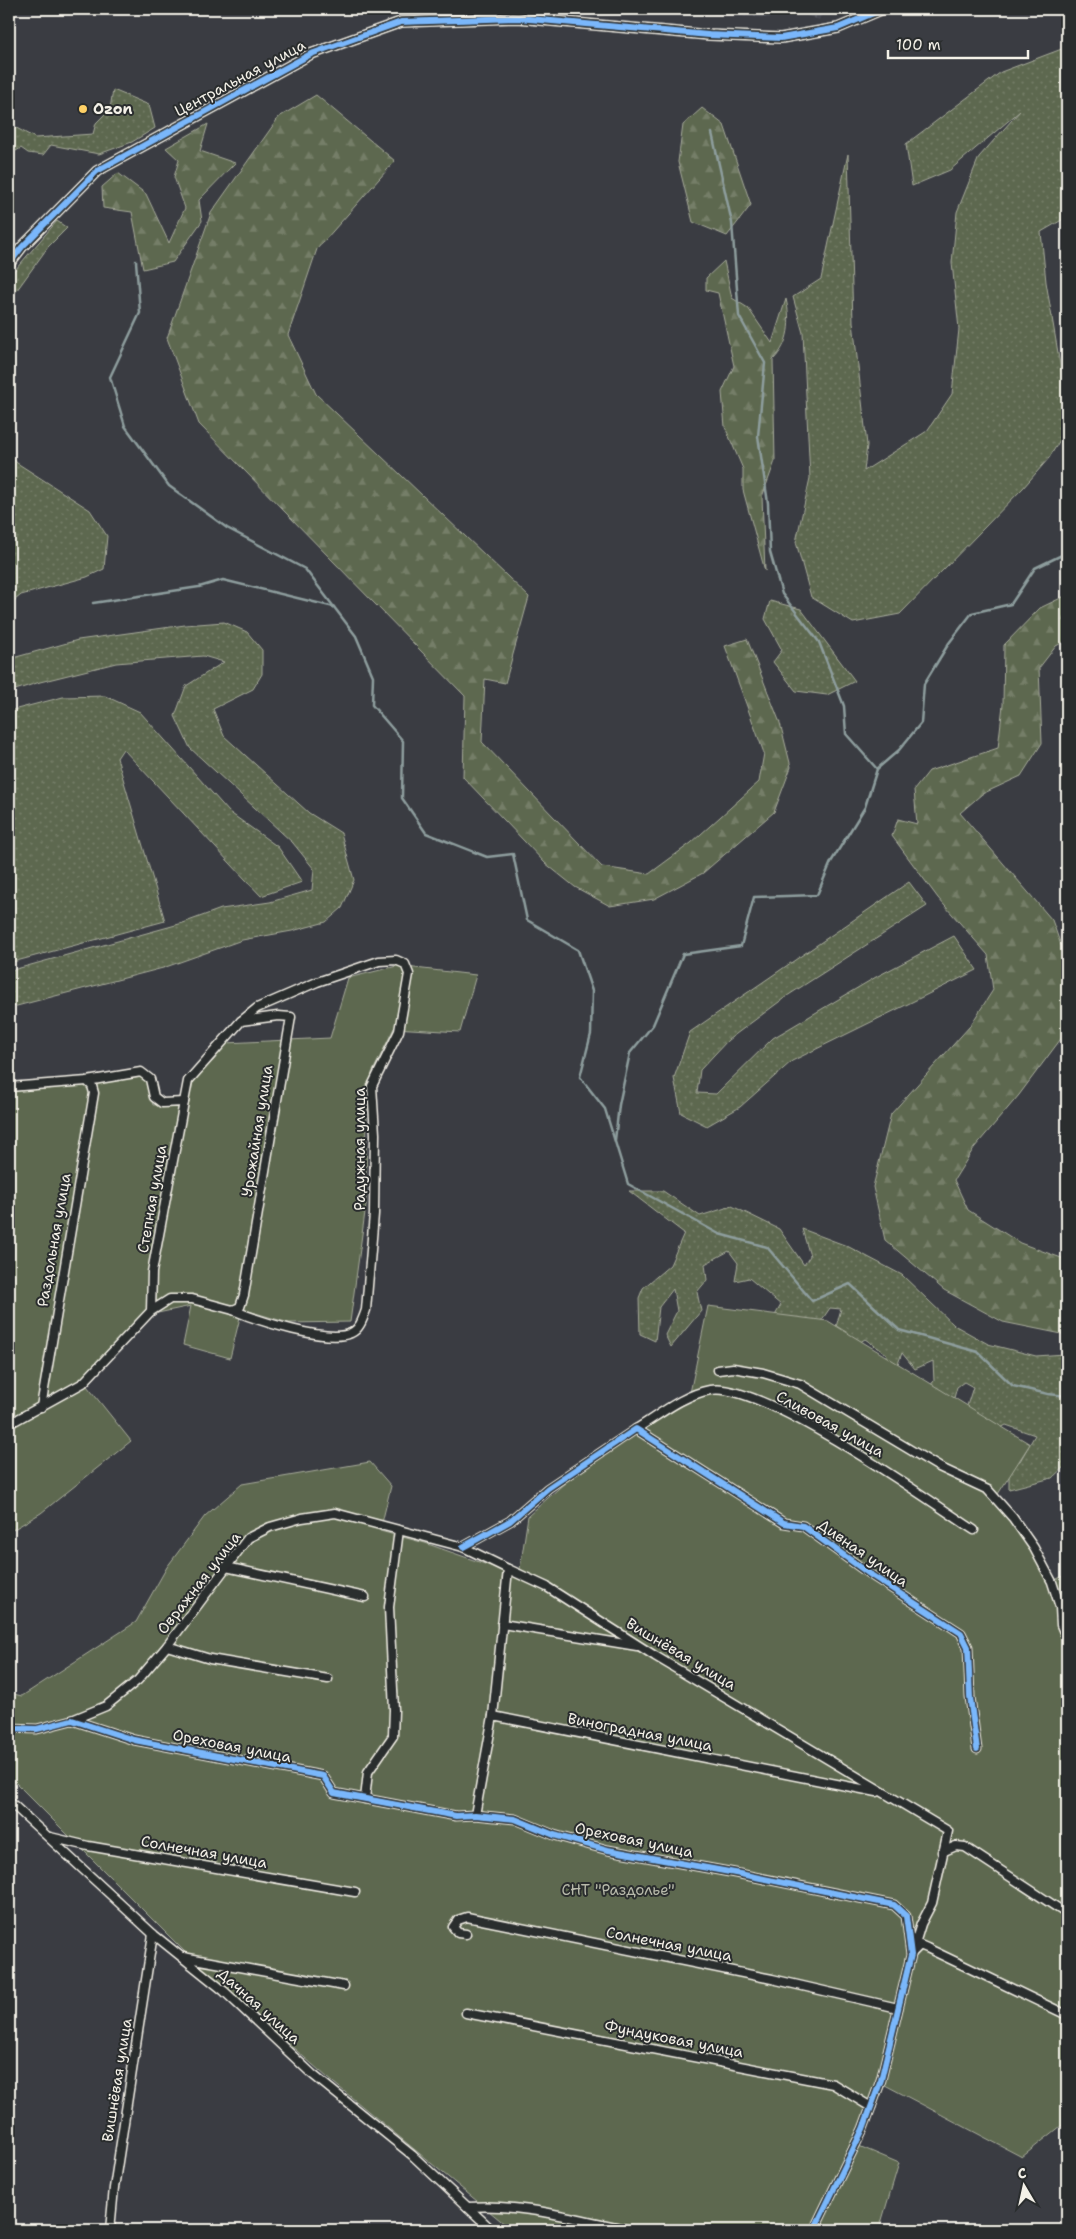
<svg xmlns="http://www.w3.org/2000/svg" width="1076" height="2239" viewBox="0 0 1076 2239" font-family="'Shantell Sans',sans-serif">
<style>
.industrial{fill:url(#industrial-grid)}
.grass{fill:url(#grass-dots);stroke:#a8ac9c}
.forest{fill:url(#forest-firs);stroke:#a8ac9c}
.garden{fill:#5d684f;stroke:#a8ac9c}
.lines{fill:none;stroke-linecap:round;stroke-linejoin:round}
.stream{stroke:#8e9e9e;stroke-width:2.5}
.minor-casing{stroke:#f4f1e8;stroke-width:11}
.tertiary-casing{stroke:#f4f1e8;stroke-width:12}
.minor{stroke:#2a2d2e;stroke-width:8}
.tertiary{stroke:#2a2d2e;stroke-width:9}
.cycleway-casing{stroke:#2a2d2e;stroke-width:9}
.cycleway{stroke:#7ab7fb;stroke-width:6}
.poi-dot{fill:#ffd166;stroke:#2a2d2e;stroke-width:2}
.labels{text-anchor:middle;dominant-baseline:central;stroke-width:4;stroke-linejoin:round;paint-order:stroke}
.street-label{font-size:15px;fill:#f4f1e8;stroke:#2a2d2e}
.poi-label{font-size:15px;font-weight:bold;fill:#f4f1e8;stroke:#2a2d2e;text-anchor:start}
.park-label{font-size:15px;fill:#b8baab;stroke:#2a2d2e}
</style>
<defs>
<pattern id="industrial-grid" width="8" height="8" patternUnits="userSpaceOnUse" patternTransform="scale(1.25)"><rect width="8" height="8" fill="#454750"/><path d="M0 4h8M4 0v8" fill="none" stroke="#606269"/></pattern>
<pattern id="grass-dots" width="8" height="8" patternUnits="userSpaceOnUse" patternTransform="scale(1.25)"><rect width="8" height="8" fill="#5d684f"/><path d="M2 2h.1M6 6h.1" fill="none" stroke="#757e68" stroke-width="1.8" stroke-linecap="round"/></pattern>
<pattern id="forest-firs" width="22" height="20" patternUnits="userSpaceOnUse" patternTransform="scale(1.25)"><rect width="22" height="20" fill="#5d684f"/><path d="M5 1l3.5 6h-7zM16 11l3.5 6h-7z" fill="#757e68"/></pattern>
</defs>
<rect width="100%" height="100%" fill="#3a3c42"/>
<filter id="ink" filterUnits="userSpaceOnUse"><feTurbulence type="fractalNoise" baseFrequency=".02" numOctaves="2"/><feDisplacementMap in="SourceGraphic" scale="10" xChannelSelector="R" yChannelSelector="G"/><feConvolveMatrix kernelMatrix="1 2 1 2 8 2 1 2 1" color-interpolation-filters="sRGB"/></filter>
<g filter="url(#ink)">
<polygon class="industrial" points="634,9 824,9 819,20 804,14 769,18"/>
<g class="grass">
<polygon points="1067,47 1067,217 1041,232 1046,282 1067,406 1066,430 1049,458 1023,488 900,614 853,623 811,597 796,542 810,478 803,333 793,297 821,279 848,154 853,322 867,445 864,471 927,431 952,394 959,329 952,263 957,212 979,157 1020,111 950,170 912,186 906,144 1001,72"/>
<polygon points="113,90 149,105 155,128 132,142 99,154 51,145 43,155 28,153 21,148 14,152 9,151 9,124 35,138 93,134 96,123 110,109"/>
<polygon points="57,221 67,228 48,247 9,301 9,277"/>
<polygon points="9,454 17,463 90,510 107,536 104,569 87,577 21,595 9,605"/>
<polygon points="770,601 801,609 855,681 827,695 796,691 773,662 782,650 765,619"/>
<polygon points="224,622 247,632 262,650 262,674 253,689 213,709 224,736 309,813 341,833 354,880 342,908 326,922 292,931 242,940 163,968 9,1008 9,971 183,923 221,909 270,902 312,890 314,869 293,843 190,748 175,716 186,686 224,662 203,656 116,663 40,682 9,692 9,659 78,640 185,625"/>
<polygon points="105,696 140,712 229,812 278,847 302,882 261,896 123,749 117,758 165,921 9,963 9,711 63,697"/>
<polygon points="909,882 927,906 787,996 728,1040 700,1070 697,1093 716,1094 773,1038 876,977 954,936 977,970 792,1061 740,1107 707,1126 681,1113 674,1078 690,1032"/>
<polygon points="629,1191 663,1191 700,1216 732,1206 779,1229 804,1265 810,1256 802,1229 847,1246 902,1275 954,1325 988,1344 1036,1356 1065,1354 1067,1356 1067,1464 1052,1478 1009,1489 1009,1464 1020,1461 1035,1435 1006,1425 981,1439 966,1409 973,1387 964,1382 957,1387 952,1405 928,1388 934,1381 933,1361 915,1369 902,1353 890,1385 879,1365 887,1354 865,1339 840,1355 831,1345 841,1309 830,1308 817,1327 770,1324 781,1305 749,1278 735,1281 738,1263 729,1251 705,1264 707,1280 697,1292 701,1311 671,1347 665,1335 677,1311 673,1289 659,1307 655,1341 640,1334 639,1298 643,1288 670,1265 684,1233"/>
</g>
<g class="forest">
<polygon points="316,95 395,161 317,249 288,335 316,394 529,597 505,683 485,679 482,742 602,867 649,874 691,843 759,782 764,753 725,646 747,639 780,723 791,767 774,812 703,873 654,899 610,906 575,887 545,863 463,777 465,696 199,424 167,338 211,213 279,117"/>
<polygon points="702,108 724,125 751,205 727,236 693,222 678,162 683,125"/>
<polygon points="208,124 200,151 235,163 199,200 202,221 173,262 143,269 132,212 103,208 102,187 118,173 146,194 169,243 185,208 174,177 179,160 166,148"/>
<path d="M724,261L732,298L748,308L772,343L786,299C791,321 790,343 773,360L775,461L762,497L765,571L743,490V469L725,427L722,392L734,366L718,293L706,290V278Z"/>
<polygon points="1067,595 1067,640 1056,646 1039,668 1042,743 1021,776 982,794 960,813 1052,920 1067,962 1067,1026 1066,1032 1019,1095 974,1148 954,1180 968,1210 1020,1243 1067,1260 1067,1335 1003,1322 944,1290 885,1240 873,1187 891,1114 970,1026 993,990 988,955 938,898 892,836 898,819 917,824 914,790 929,771 998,748 1003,705 1004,645 1040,608"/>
</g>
<g class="garden">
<polygon points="397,966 476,975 460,1032 394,1028 372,1073 367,1102 366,1205 350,1322 289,1323 242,1309 230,1358 183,1345 191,1306 153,1314 87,1386 131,1441 41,1513 9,1532 9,1089 145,1077 153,1105 187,1103 193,1076 214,1060 226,1043 330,1038 348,978"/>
<polygon points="708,1306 828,1321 1030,1444 998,1494 1037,1546 1055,1580 1067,1574 1067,2123 1066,2122 1022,2157 885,2085 859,2146 899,2163 879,2230 512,2230 328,2078 197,1964 9,1776 9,1693 22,1696 136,1622 167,1567 205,1516 242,1484 370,1462 391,1486 380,1531 425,1543 519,1576 528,1516 568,1480 689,1398"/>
</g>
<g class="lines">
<g class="stream">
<polyline points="136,261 140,313 110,377 125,426 169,486 227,528 305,569 356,636 373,676 372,705 403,741 402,798 426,833 487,857 513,854 527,920 578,950 592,991 591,1034 580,1077 605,1109 628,1184 719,1234 767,1247 812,1301 850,1284 899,1330 978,1352 1013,1386 1048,1394 1067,1396"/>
<polyline points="93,603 199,587 223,580 334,607"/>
<polyline points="877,769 899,750 921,723 924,684 949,643 972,613 1011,604 1035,568 1064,554 1067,547"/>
<polyline points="615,1140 619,1105 630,1053 653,1025 683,954 741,946 754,897 817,895 831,862 865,807 877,769 846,734 844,706 819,642 782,594 770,552 768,503 758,436 765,363 739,316 732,223 712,133"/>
</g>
<defs>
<g id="minor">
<polyline points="9,1087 87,1081 141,1072 150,1079 154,1097 162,1103 184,1102 152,1272 151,1311 83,1383 9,1424"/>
<path d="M233,1310C256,1320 329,1344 351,1333C360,1329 363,1318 366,1310L374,1214L375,1134L372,1086L399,1031L409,974L405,964L396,960L379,961L317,982L257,1008L241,1021"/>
<polyline points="151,1311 170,1299 192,1299 233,1310 240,1307 244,1295 291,1017 278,1016 241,1021 188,1081 184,1102"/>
<polyline points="718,1370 733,1368 763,1373 800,1384 939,1467 988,1490 1013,1518 1034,1548 1052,1582 1060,1607 1061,1625 1067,1639"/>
<polyline points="41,1407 94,1093 92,1086 87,1081"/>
<path d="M636,1429C659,1415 683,1395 710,1390C760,1380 927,1499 974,1530"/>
<polyline points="463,1547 510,1521 548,1488 636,1429 784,1523 803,1526 871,1575 961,1633 968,1647 970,1697 977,1749"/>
<polyline points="226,1567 365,1597"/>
<polyline points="502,1624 637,1646"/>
<polyline points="167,1646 210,1659 328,1679"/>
<polyline points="493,1716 508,1569 547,1587 655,1656 948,1831 932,1903 921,1924 912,1953"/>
<polyline points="72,1720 106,1706 138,1680 167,1646 248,1538 270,1527 302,1518 335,1513 463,1547 508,1569"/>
<polyline points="9,1728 37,1729 72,1720 134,1740 323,1776 334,1793 456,1816 475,1815 515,1819 554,1835 608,1850 735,1873 894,1905 906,1916 911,1955 881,2080 863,2129 814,2230"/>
<polyline points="365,1799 368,1772 393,1736 394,1710 389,1607 399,1530"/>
<polyline points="9,1801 153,1934 224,1991 312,2074 412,2155 492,2230"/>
<polyline points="475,1815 493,1716 877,1792"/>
<polyline points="50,1837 88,1846 355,1892"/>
<polyline points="942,1852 956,1846 965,1847 1067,1914"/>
<polyline points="466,1934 458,1933 453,1927 458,1920 467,1917 772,1979 898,2008"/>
<polyline points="912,1953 920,1945 927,1948 1067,2015"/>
<polyline points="183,1957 344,1986"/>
<polyline points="466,2013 833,2084 871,2107"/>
<path d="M468,2207C523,2203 578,2220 632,2230"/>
<polyline points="110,2230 114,2188 153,1934"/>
</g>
<polyline id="tertiary" points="9,264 22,247 97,171 311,54 401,22 518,18 709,35 781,38 838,28 883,9"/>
</defs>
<use href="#minor" class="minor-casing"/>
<use href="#tertiary" class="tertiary-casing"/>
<use href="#minor" class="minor"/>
<use href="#tertiary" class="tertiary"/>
<defs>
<g id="cycleway">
<polyline points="9,264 22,247 97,171 311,54 401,22 518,18 709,35 781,38 838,28 883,9"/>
<polyline points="463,1547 510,1521 548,1488 636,1429 784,1523 803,1526 871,1575 961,1633 968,1647 970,1697 977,1749"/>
<polyline points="9,1728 37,1729 72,1720 134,1740 323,1776 334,1793 456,1816 475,1815 515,1819 554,1835 608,1850 735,1873 894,1905 906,1916 911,1955 881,2080 863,2129 814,2230"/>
</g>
</defs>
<use href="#cycleway" class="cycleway-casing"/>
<use href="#cycleway" class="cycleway"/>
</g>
</g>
<circle class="poi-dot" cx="83" cy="109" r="5"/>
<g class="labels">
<g class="street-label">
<text transform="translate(240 78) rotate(-28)">Центральная улица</text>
<text transform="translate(257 1131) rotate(-81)">Урожайная улица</text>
<text transform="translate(360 1149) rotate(-90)">Радужная улица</text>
<text transform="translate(152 1199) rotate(-80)">Степная улица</text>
<text transform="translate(54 1240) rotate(-80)">Раздольная улица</text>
<text transform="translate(830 1424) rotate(29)">Сливовая улица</text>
<text transform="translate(863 1553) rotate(35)">Дивная улица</text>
<text transform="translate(199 1583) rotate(-52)">Овражная улица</text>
<text transform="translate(681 1654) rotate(31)">Вишнёвая улица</text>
<text transform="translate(640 1732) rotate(11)">Виноградная улица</text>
<text transform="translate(232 1746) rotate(11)">Ореховая улица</text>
<text transform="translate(634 1840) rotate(12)">Ореховая улица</text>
<text transform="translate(204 1852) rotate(10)">Солнечная улица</text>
<text transform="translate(669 1944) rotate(11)">Солнечная улица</text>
<text transform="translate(259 2006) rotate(42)">Дачная улица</text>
<text transform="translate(674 2039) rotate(11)">Фундуковая улица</text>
<text transform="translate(117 2080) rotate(-81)">Вишнёвая улица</text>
</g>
<g class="poi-label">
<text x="93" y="109">Ozon</text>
</g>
<g class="park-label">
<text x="618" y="1890">СНТ "Раздолье"</text>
</g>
</g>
<rect width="1076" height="2239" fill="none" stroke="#2a2d2e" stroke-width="30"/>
<rect x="15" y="15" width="1046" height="2209" fill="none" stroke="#f4f1e8" stroke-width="2" filter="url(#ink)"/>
<g transform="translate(1024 2186) rotate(351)" stroke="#2a2d2e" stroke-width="4" paint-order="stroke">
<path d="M0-4L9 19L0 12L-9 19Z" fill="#f4f1e8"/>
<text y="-8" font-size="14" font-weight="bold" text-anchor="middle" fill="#f4f1e8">С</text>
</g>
<path d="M888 50v8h140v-8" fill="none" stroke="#f4f1e8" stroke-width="2.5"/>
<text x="896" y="50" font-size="15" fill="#f4f1e8" stroke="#2a2d2e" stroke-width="4" paint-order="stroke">100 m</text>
</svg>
